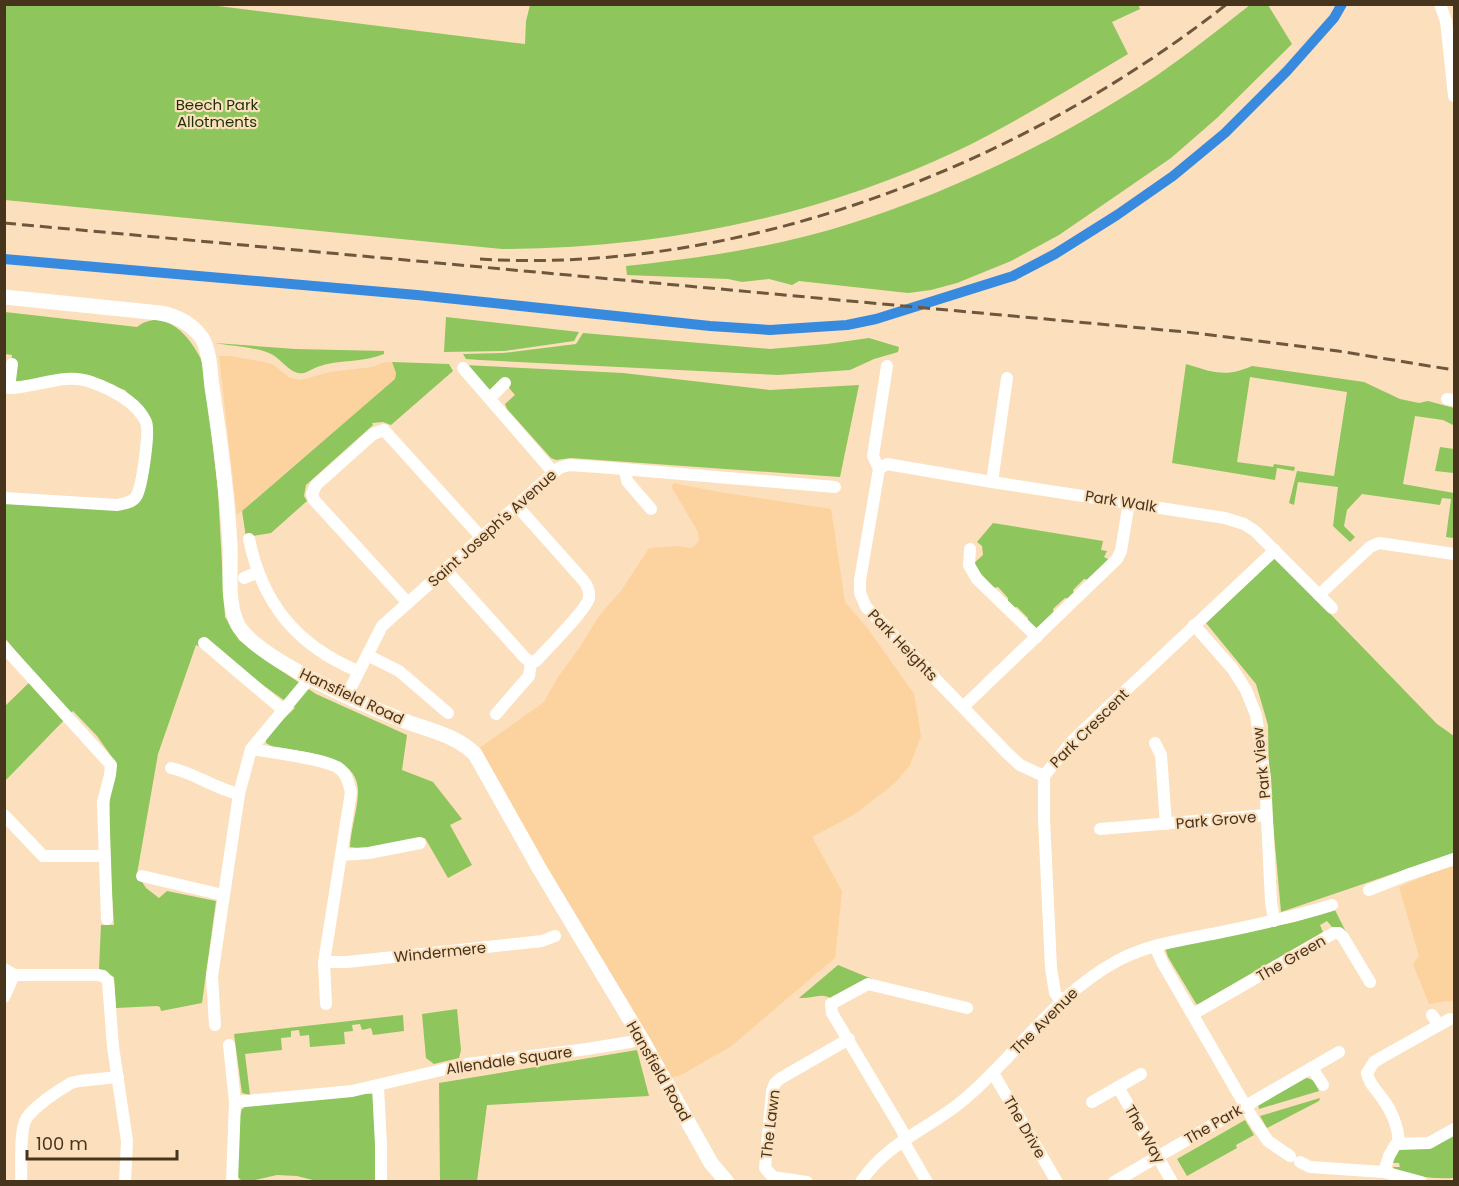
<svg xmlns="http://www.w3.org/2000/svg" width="1459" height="1186" viewBox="0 0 1459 1186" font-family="Poppins,sans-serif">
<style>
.built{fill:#fcd29e}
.green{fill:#8ec55c}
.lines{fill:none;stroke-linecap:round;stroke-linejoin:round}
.canal{stroke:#378ade;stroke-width:10}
.minor{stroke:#fff;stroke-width:12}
.tertiary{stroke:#fff;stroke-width:15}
.rail{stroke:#6d583e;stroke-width:3;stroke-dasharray:12 6;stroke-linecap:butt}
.labels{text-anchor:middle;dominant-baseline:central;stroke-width:4.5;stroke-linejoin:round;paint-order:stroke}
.park-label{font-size:15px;fill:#1c3105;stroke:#fcdfbc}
.street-label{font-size:15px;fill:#47341c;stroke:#fcdfbc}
</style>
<rect width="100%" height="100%" fill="#fcdfbc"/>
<g class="built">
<polygon points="219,356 230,356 264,362 274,365 290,378 301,380 330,372 373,367 381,363 392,362 396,373 395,379 237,515"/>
<polygon points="673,483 719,492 831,509 845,602 868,629 914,694 921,736 910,765 895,783 855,814 812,837 842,891 835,958 730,1047 679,1076 669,1078 478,749 544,702 558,677 580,647 599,616 621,591 649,548 677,546 692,548 699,541 698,532 672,488"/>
<polygon points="1454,866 1454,1001 1447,1001 1429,1004 1413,964 1419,956 1399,887 1434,872"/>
</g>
<g class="green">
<path d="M1138,4L1140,9L1112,22L1128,54C1072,87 1017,122 959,150C818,217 658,249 502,249L5,200V5H210L525,44L526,21L530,5Z"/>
<path d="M1250,5H1268L1292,44L1217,118L1171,158L1059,235L1011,261L957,283L931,290L908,293L799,281L792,285L769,279L742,282L728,279L627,275L626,266C701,258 777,247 849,224C957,190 1062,138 1156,76C1188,54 1219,29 1250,5Z"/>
<path d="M5,312L137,327C167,304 196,343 205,369L218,492L225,617L239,640L261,657L316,694L407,735L402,770L433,782L462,819L450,825L472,865L448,878L425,838C401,845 374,851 350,847C351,828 358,808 358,791C358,753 300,752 273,747L266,743V736L295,708L232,663L196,645L158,754L137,874L146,888L159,898L167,891L216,901L202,1003L161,1011L160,1007L157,1006L116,1008L114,977L99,969L101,925H114L109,852L110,796L114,760L97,736L73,711L5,781V706L36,676L5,638V503L113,510L141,497L143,411L125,390L79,376L27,383L12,380L11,367L12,355L5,354Z"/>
<polygon points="446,317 579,332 574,341 504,351 444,352"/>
<polygon points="583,333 770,349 827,344 869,338 899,347 898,352 874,359 850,370 778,375 480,360 466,359 463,354 503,353 576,344"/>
<path d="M215,343L295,349L384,351V354C362,363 339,359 317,367C309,370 304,376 295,372C287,369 279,357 269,353C255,347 231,346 215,343Z"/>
<polygon points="392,362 449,364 453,371 391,425 383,422 372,423 373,425 306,485 304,496 307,501 271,533 246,537 242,511 395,379 396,373"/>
<path d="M1186,364C1212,372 1225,378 1252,366L1364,382L1400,399L1419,403L1428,401L1454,408V431L1453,430V425L1443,420L1415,416L1403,484L1454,493V491L1453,538L1446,537L1451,499L1442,498L1440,505L1362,494L1347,510L1344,526L1355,537L1350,542L1333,526L1338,487L1298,482L1294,505L1289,503L1297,471L1334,476L1347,392L1250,377L1237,462L1273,467L1274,464L1295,467L1294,471L1277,468L1275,480L1172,463Z"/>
<polygon points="464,365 623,373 770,390 859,385 840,477 571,458 556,460 551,458 507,409 505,404 515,395 503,381 490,390 485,388"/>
<polygon points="1440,447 1454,449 1454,473 1435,471"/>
<polygon points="993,523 1103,541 1101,550 1107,551 1104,557 1110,560 1089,580 1084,579 1073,590 1074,594 1070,599 1065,598 1053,609 1054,613 1037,628 1028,623 1028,618 1017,607 1012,608 1008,603 1008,598 998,587 994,588 974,566 974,563 983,555 982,546 977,542"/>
<polygon points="1275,557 1437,724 1454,736 1454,853 1281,912 1269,778 1268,725 1256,684 1206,623"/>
<polygon points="1335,910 1347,934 1339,928 1332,927 1327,921 1320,925 1323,932 1197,1005 1168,957 1165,948 1295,922"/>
<path d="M838,965L877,981L833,1000C823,991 812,999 799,998Z"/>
<polygon points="457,1009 461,1050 459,1058 434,1064 426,1058 422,1014"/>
<polygon points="403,1015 404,1031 373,1035 371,1028 362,1030 360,1024 352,1025 353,1031 344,1032 345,1044 310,1047 309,1035 300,1036 299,1030 291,1031 291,1037 281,1038 282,1050 245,1054 250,1095 242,1093 234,1034"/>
<polygon points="637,1050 649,1096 487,1105 477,1181 440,1181 439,1083"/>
<polygon points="1305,1077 1315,1081 1319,1091 1259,1109 1258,1105"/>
<polygon points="362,1094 372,1094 375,1097 376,1181 317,1181 297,1176 277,1175 251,1181 242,1181 236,1175 238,1121 242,1109 246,1106"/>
<polygon points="1320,1098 1319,1101 1267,1128 1260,1116"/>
<polygon points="1245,1120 1254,1135 1236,1145 1237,1148 1187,1176 1177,1159"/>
<path d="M1454,1134V1178C1433,1179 1414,1177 1394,1169L1393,1167H1400L1399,1163H1392L1398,1150L1409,1147L1424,1149Z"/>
</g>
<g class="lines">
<polyline class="canal" points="4,259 417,295 710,326 770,330 847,325 876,319 1013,276 1055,254 1117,215 1173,176 1225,133 1287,71 1334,18 1342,4"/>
<g class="minor">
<polyline points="1440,4 1446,21 1454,96"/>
<polyline points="463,368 553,472"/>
<polyline points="490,398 505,383"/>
<polyline points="1447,399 1454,400"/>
<polyline points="625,469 627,481 651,509"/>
<polyline points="879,469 887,464 992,482 1225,518 1244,524 1255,531 1332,608"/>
<polyline points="879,469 860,580 860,593 866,607 1007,753 1020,765 1044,776"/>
<polyline points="879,469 873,456 887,366"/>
<polyline points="992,482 1007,378"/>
<path d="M4,498L117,505C125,503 133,503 137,495C142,485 150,432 146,422C137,402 111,389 91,382C64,372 36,388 9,388L12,364"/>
<path d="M517,506L583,580C587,585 590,590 589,598C587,609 546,650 536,661L531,662"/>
<path d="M249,539C262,603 297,646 358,671"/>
<polyline points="970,549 969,565 977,579 1037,637"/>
<polyline points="445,569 525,658 531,662"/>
<polyline points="244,578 258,572"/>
<polyline points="1319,595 1370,547 1379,543 1454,554"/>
<polyline points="408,603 314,500 312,494 316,485 373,434 384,430 481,537"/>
<polyline points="1194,625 1232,668 1246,690 1256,715 1265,778 1271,901 1274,921"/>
<polyline points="204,643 283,710"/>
<polyline points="4,647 111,765 110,775 103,802 107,919"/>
<polyline points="367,655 399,671 448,713"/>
<polyline points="347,695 382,626 559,468 569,465 599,467 835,487"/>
<polyline points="963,707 1117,559 1121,551 1129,502"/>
<polyline points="496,714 529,676 531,662"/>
<polyline points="1155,743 1161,755 1166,824"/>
<path d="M251,749C273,753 320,758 337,767C347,773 348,782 351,792L324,962L326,1004"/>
<path d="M171,768C195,773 215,789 239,794"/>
<polyline points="4,815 43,856 104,856"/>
<polyline points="1100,829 1266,815"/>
<polyline points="341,855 369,853 420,843"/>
<polyline points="142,876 223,895"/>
<polyline points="1369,890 1407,875 1454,859"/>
<polyline points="1155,946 1162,962 1253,1119 1268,1141 1290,1156"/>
<polyline points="324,962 347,962 542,941 555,936"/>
<polyline points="4,969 14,975 97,975 103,976 108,981 113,1047 127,1141 125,1182"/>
<polyline points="4,997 14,975"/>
<polyline points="1061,1001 1055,993 1051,968 1044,819 1044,776 1073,740 1275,550"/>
<polyline points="1193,1014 1334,933 1339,933 1343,937 1370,982"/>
<polyline points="1432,1015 1439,1025"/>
<polyline points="215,1025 212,976 239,794 251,749 310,678"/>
<polyline points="229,1045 235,1102 232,1182"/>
<polyline points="1312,1068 1323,1085"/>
<polyline points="993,1073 1057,1182"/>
<polyline points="378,1087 381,1145 381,1182"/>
<polyline points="1118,1087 1172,1182"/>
<polyline points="235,1102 352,1091 467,1064 587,1049 630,1042 641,1038"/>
<polyline points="1092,1102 1141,1074"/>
<path d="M1399,1143C1398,1126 1392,1111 1382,1098C1376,1089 1369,1084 1367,1073L1374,1062L1384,1056L1450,1019"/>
<polyline points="1300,1162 1310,1167 1384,1172 1421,1182"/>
<polyline points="1384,1172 1389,1156 1396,1144 1429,1143 1454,1129"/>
<path d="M21,1182C22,1166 19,1132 26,1119C33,1107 59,1090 71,1083L79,1081L118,1077"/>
<polyline points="807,1182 773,1177 765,1168 772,1091 775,1083 781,1078 849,1039"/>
<path d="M861,1182C884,1146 923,1131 956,1106C1013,1061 1052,996 1117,961C1148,944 1183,940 1217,933C1256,925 1294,917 1332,905"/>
<polyline points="927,1182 905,1144 903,1132 832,1013 831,1004 868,984 967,1008"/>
<polyline points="1114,1182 1339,1052"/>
</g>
<path class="tertiary" d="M4,297L160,313C177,316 192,324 202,338C210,352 210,371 212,387C220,439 227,492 230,545C231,570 227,598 236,621C249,656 366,706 402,720C428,730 454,734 475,754L539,868L641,1038L711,1163L727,1182"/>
<g class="rail">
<polyline points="4,223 1186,332 1338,351 1454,370"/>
<path d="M480,259C742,275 1022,165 1227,4"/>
</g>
</g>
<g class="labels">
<g class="park-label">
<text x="217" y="104">Beech Park<tspan x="217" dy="17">Allotments</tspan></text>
</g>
<g class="street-label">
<text transform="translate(1121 501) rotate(9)">Park Walk</text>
<text transform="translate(492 528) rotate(-42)">Saint Joseph's Avenue</text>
<text transform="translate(903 645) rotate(46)">Park Heights</text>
<text transform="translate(352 696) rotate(25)">Hansfield Road</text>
<text transform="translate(1089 728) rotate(-45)">Park Crescent</text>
<text transform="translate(1261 763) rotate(-96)">Park View</text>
<text transform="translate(1216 820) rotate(-5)">Park Grove</text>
<text transform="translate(440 952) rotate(-6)">Windermere</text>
<text transform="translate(1291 958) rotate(-30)">The Green</text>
<text transform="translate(1044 1021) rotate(-45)">The Avenue</text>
<text transform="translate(509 1060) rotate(-8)">Allendale Square</text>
<text transform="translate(659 1071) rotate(60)">Hansfield Road</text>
<text transform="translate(770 1124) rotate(-83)">The Lawn</text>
<text transform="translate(1213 1124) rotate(-30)">The Park</text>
<text transform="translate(1025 1127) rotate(60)">The Drive</text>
<text transform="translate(1145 1134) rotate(60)">The Way</text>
</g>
</g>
<rect width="1459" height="1186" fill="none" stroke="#47341c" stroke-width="12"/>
<path d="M27 1150v9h150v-9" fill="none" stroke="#47341c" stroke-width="3"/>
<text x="36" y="1150" font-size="18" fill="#47341c" stroke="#fcdfbc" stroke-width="4.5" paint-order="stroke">100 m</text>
</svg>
